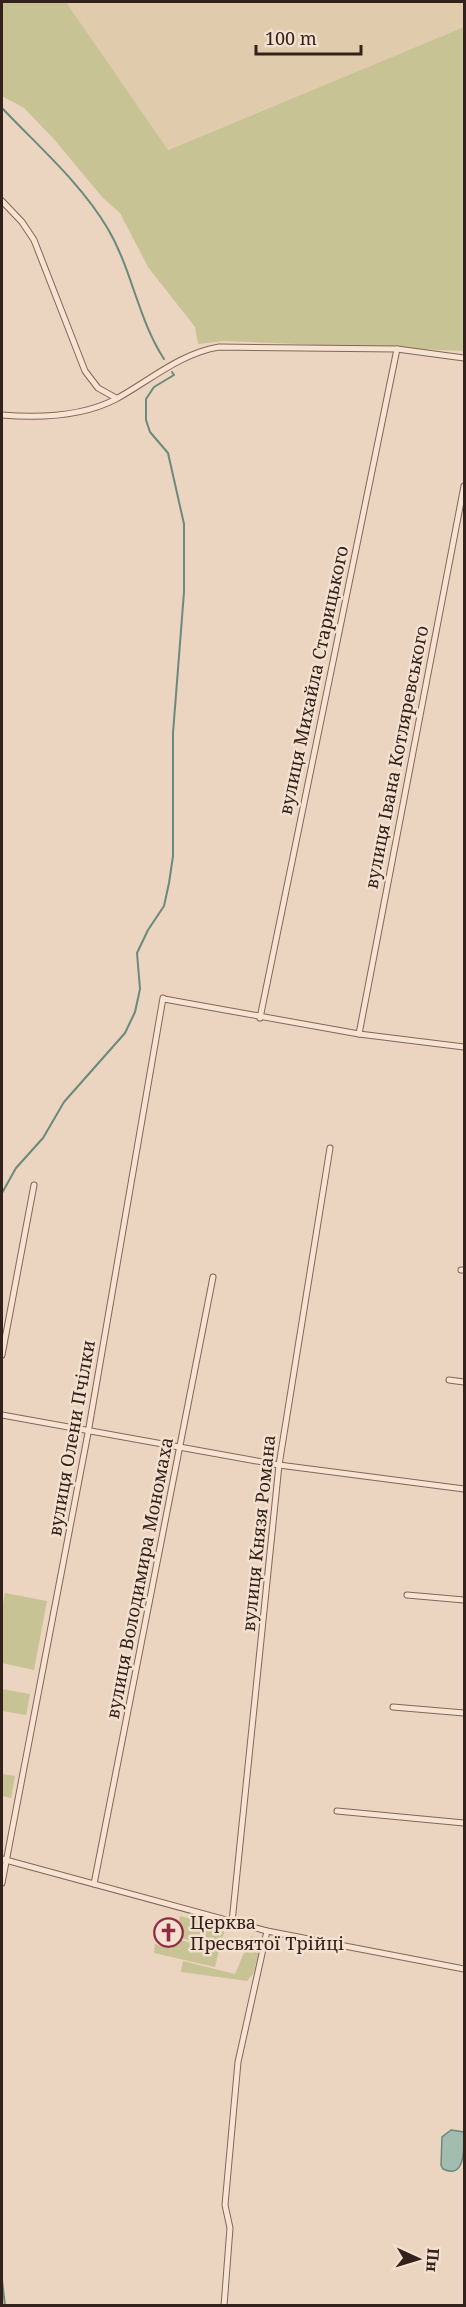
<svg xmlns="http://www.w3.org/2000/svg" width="466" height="2307" viewBox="0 0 466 2307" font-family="'Noto Serif',serif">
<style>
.farmland{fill:#e0ccad}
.green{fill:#c8c394}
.water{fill:#a2bdaf;stroke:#6a8a7b;stroke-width:1.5}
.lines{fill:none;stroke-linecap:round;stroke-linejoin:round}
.stream{stroke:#6a8a7b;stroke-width:2}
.street-casing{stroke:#836659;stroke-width:7}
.street{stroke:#f7e3d2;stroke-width:5}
.labels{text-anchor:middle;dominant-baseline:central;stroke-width:5;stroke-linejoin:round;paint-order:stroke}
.street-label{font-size:18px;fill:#33221c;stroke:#f3e0cf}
.poi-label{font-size:18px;fill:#33221c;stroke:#f3e0cf;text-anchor:start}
</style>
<rect width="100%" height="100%" fill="#ebd4c0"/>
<polygon class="farmland" points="66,2 464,2 464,27 167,150"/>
<g class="green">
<polygon points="2,2 66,2 168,150 464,27 464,351 224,341 198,344 195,327 148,267 120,213 102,197 53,138 24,108 2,96"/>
<polygon points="5,1593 47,1601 34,1670 2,1663 2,1609"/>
<polygon points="2,1689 30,1694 26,1715 2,1711"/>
<polygon points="2,1774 15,1776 11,1798 2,1796"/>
<polygon points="180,1916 203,1922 199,1939 195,1942 175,1936"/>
<polygon points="204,1922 225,1928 220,1948 203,1944 200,1939"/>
<polygon points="251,1936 262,1939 253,1974 247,1981 181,1972 183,1961 235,1974"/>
<polygon points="174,1938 194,1944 200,1949 203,1946 219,1950 215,1967 154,1953 155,1944 172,1949"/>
</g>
<path class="water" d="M451,2130L464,2132C464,2147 466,2180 443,2169L441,2165L442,2137Z"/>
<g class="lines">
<g class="stream">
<path d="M2,108C38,146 81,183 108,229C132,270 138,319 164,359"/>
<polyline points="2,1193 16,1168 43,1138 64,1102 125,1033 135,1012 140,989 137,953 148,930 164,906 169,883 173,856 173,733 184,592 184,524 168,453 150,432 146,420 146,399 154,387 174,375 172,372"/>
<polyline points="2,2280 5,2306"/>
</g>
<defs>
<g id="street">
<polyline points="2,201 22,222 34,240 85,371 98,388 116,398"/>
<path d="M2,415C39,418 82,417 116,399C149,381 181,353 219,347L397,349L464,358"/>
<polyline points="164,999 359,1034 464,1047"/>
<polyline points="260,1018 397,349"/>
<polyline points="359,1034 464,486"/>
<polyline points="461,1270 464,1270"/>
<polyline points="2,1355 34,1185"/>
<polyline points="449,1380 464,1382"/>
<polyline points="2,1415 279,1465 464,1489"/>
<polyline points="407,1595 464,1600"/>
<polyline points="393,1707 464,1713"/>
<polyline points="337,1811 464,1823"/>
<polyline points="2,1859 267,1931 464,1969"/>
<polyline points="2,1883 88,1433 163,998"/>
<polyline points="94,1884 213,1277"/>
<polyline points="232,1922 279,1465 330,1148"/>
<polyline points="224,2306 230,2228 225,2205 238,2062 267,1931"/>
</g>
</defs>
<use href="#street" class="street-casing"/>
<use href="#street" class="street"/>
</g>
<defs>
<symbol id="church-ring" viewBox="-11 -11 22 22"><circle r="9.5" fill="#f3e0cf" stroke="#8f2c43" stroke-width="1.5"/><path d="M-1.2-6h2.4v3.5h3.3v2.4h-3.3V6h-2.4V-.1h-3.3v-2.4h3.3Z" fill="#8f2c43"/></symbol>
</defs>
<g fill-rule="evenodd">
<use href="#church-ring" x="152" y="1916" width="33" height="33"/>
</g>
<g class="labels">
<g class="street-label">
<text transform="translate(313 680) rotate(-78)">вулиця Михайла Старицького</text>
<text transform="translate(396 757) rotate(-79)">вулиця Івана Котляревського</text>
<text transform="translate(71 1438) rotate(-80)">вулиця Олени Пчілки</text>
<text transform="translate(258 1533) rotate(-84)">вулиця Князя Романа</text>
<text transform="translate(139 1578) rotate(-79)">вулиця Володимира Мономаха</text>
</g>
<g class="poi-label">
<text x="190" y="1922">Церква<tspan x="190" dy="21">Пресвятої Трійці</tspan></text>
</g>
</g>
<rect width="466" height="2307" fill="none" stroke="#33221c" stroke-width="6"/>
<g transform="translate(418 2259) rotate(94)" stroke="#f3e0cf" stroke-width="4.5" paint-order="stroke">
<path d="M0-4.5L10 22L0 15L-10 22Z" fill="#33221c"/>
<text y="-9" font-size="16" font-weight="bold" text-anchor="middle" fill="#33221c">Пн</text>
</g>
<path d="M256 45v9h105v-9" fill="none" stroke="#33221c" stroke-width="3"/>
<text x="265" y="45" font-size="18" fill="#33221c" stroke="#f3e0cf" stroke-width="4.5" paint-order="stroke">100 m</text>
</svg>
